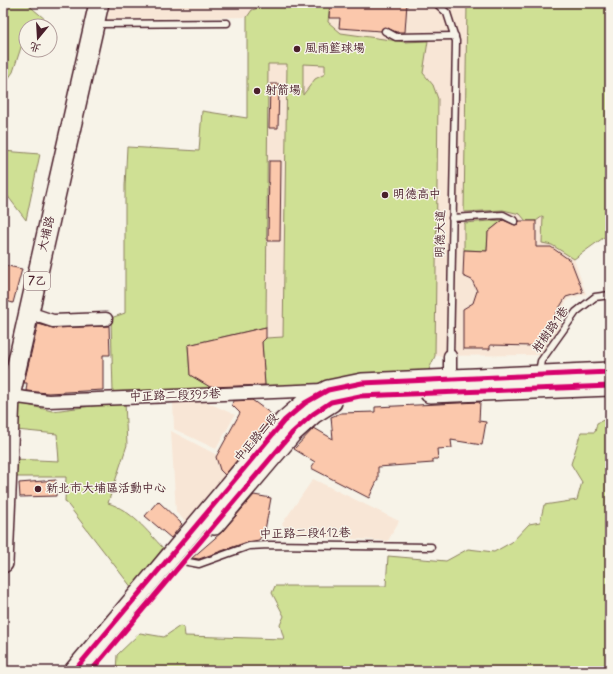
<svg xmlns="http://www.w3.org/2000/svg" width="613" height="674" viewBox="0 0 613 674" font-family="Mynerve,'LXGW WenKai TC',sans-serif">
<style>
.built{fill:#f8e6d6}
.green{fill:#cfe094;stroke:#8c8060;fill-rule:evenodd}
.building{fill:#fbc8ac;stroke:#4a1f2b}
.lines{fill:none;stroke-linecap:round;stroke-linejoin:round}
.lane-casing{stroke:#4a1f2b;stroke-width:9}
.street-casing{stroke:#4a1f2b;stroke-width:15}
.primary-casing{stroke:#4a1f2b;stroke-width:22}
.lane{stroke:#f7f3e8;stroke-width:6}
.street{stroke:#f7f3e8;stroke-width:12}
.primary{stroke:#f7f3e8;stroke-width:19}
.cycleway-casing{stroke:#f7f3e8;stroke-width:8}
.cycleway{stroke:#d6006c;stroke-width:5}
.poi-dot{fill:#4a1f2b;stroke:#f7f3e8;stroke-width:1.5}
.labels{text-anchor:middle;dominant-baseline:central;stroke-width:3;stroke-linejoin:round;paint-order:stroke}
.shield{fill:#f7f3e8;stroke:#7e5f64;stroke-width:1}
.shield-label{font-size:11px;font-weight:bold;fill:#4a1f2b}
.poi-label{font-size:12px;fill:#4a1f2b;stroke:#f7f3e8;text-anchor:start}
.street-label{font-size:12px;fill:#4a1f2b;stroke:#f7f3e8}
</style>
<rect width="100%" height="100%" fill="#f7f3e8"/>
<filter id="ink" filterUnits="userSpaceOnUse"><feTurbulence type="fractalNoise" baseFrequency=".025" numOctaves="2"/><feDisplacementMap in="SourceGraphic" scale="8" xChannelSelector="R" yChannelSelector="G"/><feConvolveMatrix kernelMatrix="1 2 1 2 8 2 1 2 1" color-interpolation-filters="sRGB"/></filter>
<g filter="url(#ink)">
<g class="built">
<polygon points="110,3 467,3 465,175 543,216 552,245 574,259 586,294 568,299 560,313 561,325 540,355 266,357 267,161 247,156 247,17 107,20"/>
<polygon points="200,399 235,415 216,449 174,429 173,400"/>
<polygon points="171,431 236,465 188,524 176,512"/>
<polygon points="313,479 399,521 388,541 294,535 282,524"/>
</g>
<g class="green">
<polygon points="3,3 26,3 46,20 35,26 26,26 26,32 13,72 3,86"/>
<path d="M273,3L309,8L312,3H330L328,22L341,33L405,42L428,41L423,73L433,85L438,99L435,356L426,376L326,384L265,386L262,342L266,338L283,337L287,64H268L266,327L188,345L190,375L214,389L113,392L111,318L125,313V186L127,147L199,151L202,111L247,118V17L252,10ZM303,64L325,65V74L315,79L303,95Z"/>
<polygon points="467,3 610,3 610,233 574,259 552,245 542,243 543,216 536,221 526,221 520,214 503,210 464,212"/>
<polygon points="3,151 40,154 26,220 3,190"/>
<polygon points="503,220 488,232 487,251 464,250 464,223"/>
<path d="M15,402L52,411L125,402L127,445L108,503C131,510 147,531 163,548L132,588L65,501L66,477H12L14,459L59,461L57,434L16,430Z"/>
<polygon points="610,417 610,671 116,671 117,655 140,633 164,637 180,626 184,628 185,636 284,639 280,625 284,616 272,593 275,586 386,586 388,556 446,561 468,549 494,552 512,542 529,524 540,522 544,505 577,500 582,482 571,464 581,432 595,432 597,423"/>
</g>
<g class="building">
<polygon points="330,3 407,3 405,32 396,32 385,27 381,31 339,28 340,18 329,18"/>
<polygon points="270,84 279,84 278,128 269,128"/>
<polygon points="269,161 281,161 280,241 268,241"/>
<polygon points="503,220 515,225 518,224 519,221 536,221 536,247 551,247 571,261 583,292 566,297 555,315 546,341 534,346 490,345 490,349 463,349 463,309 473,303 477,291 472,280 463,276 464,250 487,251 488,232"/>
<polygon points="3,265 22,269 13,303 3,300"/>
<polygon points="38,324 53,328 109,326 110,355 103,355 103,390 48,393 26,391 27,383 24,383"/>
<polygon points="266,327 266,338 262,342 265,385 210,387 190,375 188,345"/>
<polygon points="252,400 274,416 259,433 258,432 247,448 225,475 220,470 216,457 240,413 232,405 233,401"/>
<polygon points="480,402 479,421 486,422 482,445 451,440 452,448 437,449 438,459 433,459 433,463 378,467 378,479 369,498 311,468 315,462 294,449 314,428 333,439 331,417 341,413 375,412 375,407"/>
<polygon points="56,480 56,496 20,497 19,483"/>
<polygon points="254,495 271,498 265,530 259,540 247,542 199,559 192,558 222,532"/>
<polygon points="158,501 182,524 171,538 145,516"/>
</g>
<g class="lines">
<defs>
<g id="lane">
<polyline points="436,3 447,13 456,41 450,356"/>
<polyline points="98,24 227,23"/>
<polyline points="385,31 396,37 455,36"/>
<polyline points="452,218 503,215 515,221"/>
<polyline points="539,372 541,361 576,312 595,297 610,295"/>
<polyline points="183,561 199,564 249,546 269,545 431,547"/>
</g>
<g id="street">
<polyline points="29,313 53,321 106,319"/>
<polyline points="450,385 450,356"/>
<polyline points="10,396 48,401 323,390"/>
</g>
<g id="primary">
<polyline points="430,393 610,386"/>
<polyline points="214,525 292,433 313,414 332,402"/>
<polyline points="3,563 10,396 99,3"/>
<polyline points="74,671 284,421 305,403 328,390 362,383 610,372"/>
</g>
</defs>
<use href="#lane" class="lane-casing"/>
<use href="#street" class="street-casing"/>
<use href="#primary" class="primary-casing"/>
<use href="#lane" class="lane"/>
<use href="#street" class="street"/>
<use href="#primary" class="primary"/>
<defs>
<g id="cycleway">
<polyline points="74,671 284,421 305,403 328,390 362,383 610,372"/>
<polyline points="91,671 292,433 313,414 331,402 360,396 610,386"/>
</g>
</defs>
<use href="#cycleway" class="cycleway-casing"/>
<use href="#cycleway" class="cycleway"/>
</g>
</g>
<g class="poi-dot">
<circle cx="297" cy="49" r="4"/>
<circle cx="257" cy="91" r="4"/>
<circle cx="385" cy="195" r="4"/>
<circle cx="38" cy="489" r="4"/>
</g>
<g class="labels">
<rect class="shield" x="24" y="272" width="26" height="18" rx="3"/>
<g class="shield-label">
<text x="37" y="281">7乙</text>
</g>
<g class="poi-label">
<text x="305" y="49">風雨籃球場</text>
<text x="265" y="91">射箭場</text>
<text x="393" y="195">明德高中</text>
<text x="46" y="489">新北市大埔區活動中心</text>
</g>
<g class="street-label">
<text transform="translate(47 234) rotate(-77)">大埔路</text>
<text transform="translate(441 234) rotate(-89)">明德大道</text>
<text transform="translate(551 330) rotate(-55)">柑樹路1巷</text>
<text transform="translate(175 396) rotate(-2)">中正路二段395巷</text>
<text transform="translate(257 438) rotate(-49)">中正路二段</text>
<text transform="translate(305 534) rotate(-1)">中正路二段412巷</text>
</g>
</g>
<rect width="613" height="674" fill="none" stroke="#f7f3e8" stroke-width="16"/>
<rect x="8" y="8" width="597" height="658" fill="none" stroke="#4a1f2b" stroke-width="1.5" filter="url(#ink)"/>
<g transform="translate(38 38) rotate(198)"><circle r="19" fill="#f7f3e8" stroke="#b29e9c"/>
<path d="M0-3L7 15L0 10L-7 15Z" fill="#4a1f2b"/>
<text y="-6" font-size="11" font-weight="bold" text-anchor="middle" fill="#4a1f2b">北</text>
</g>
</svg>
